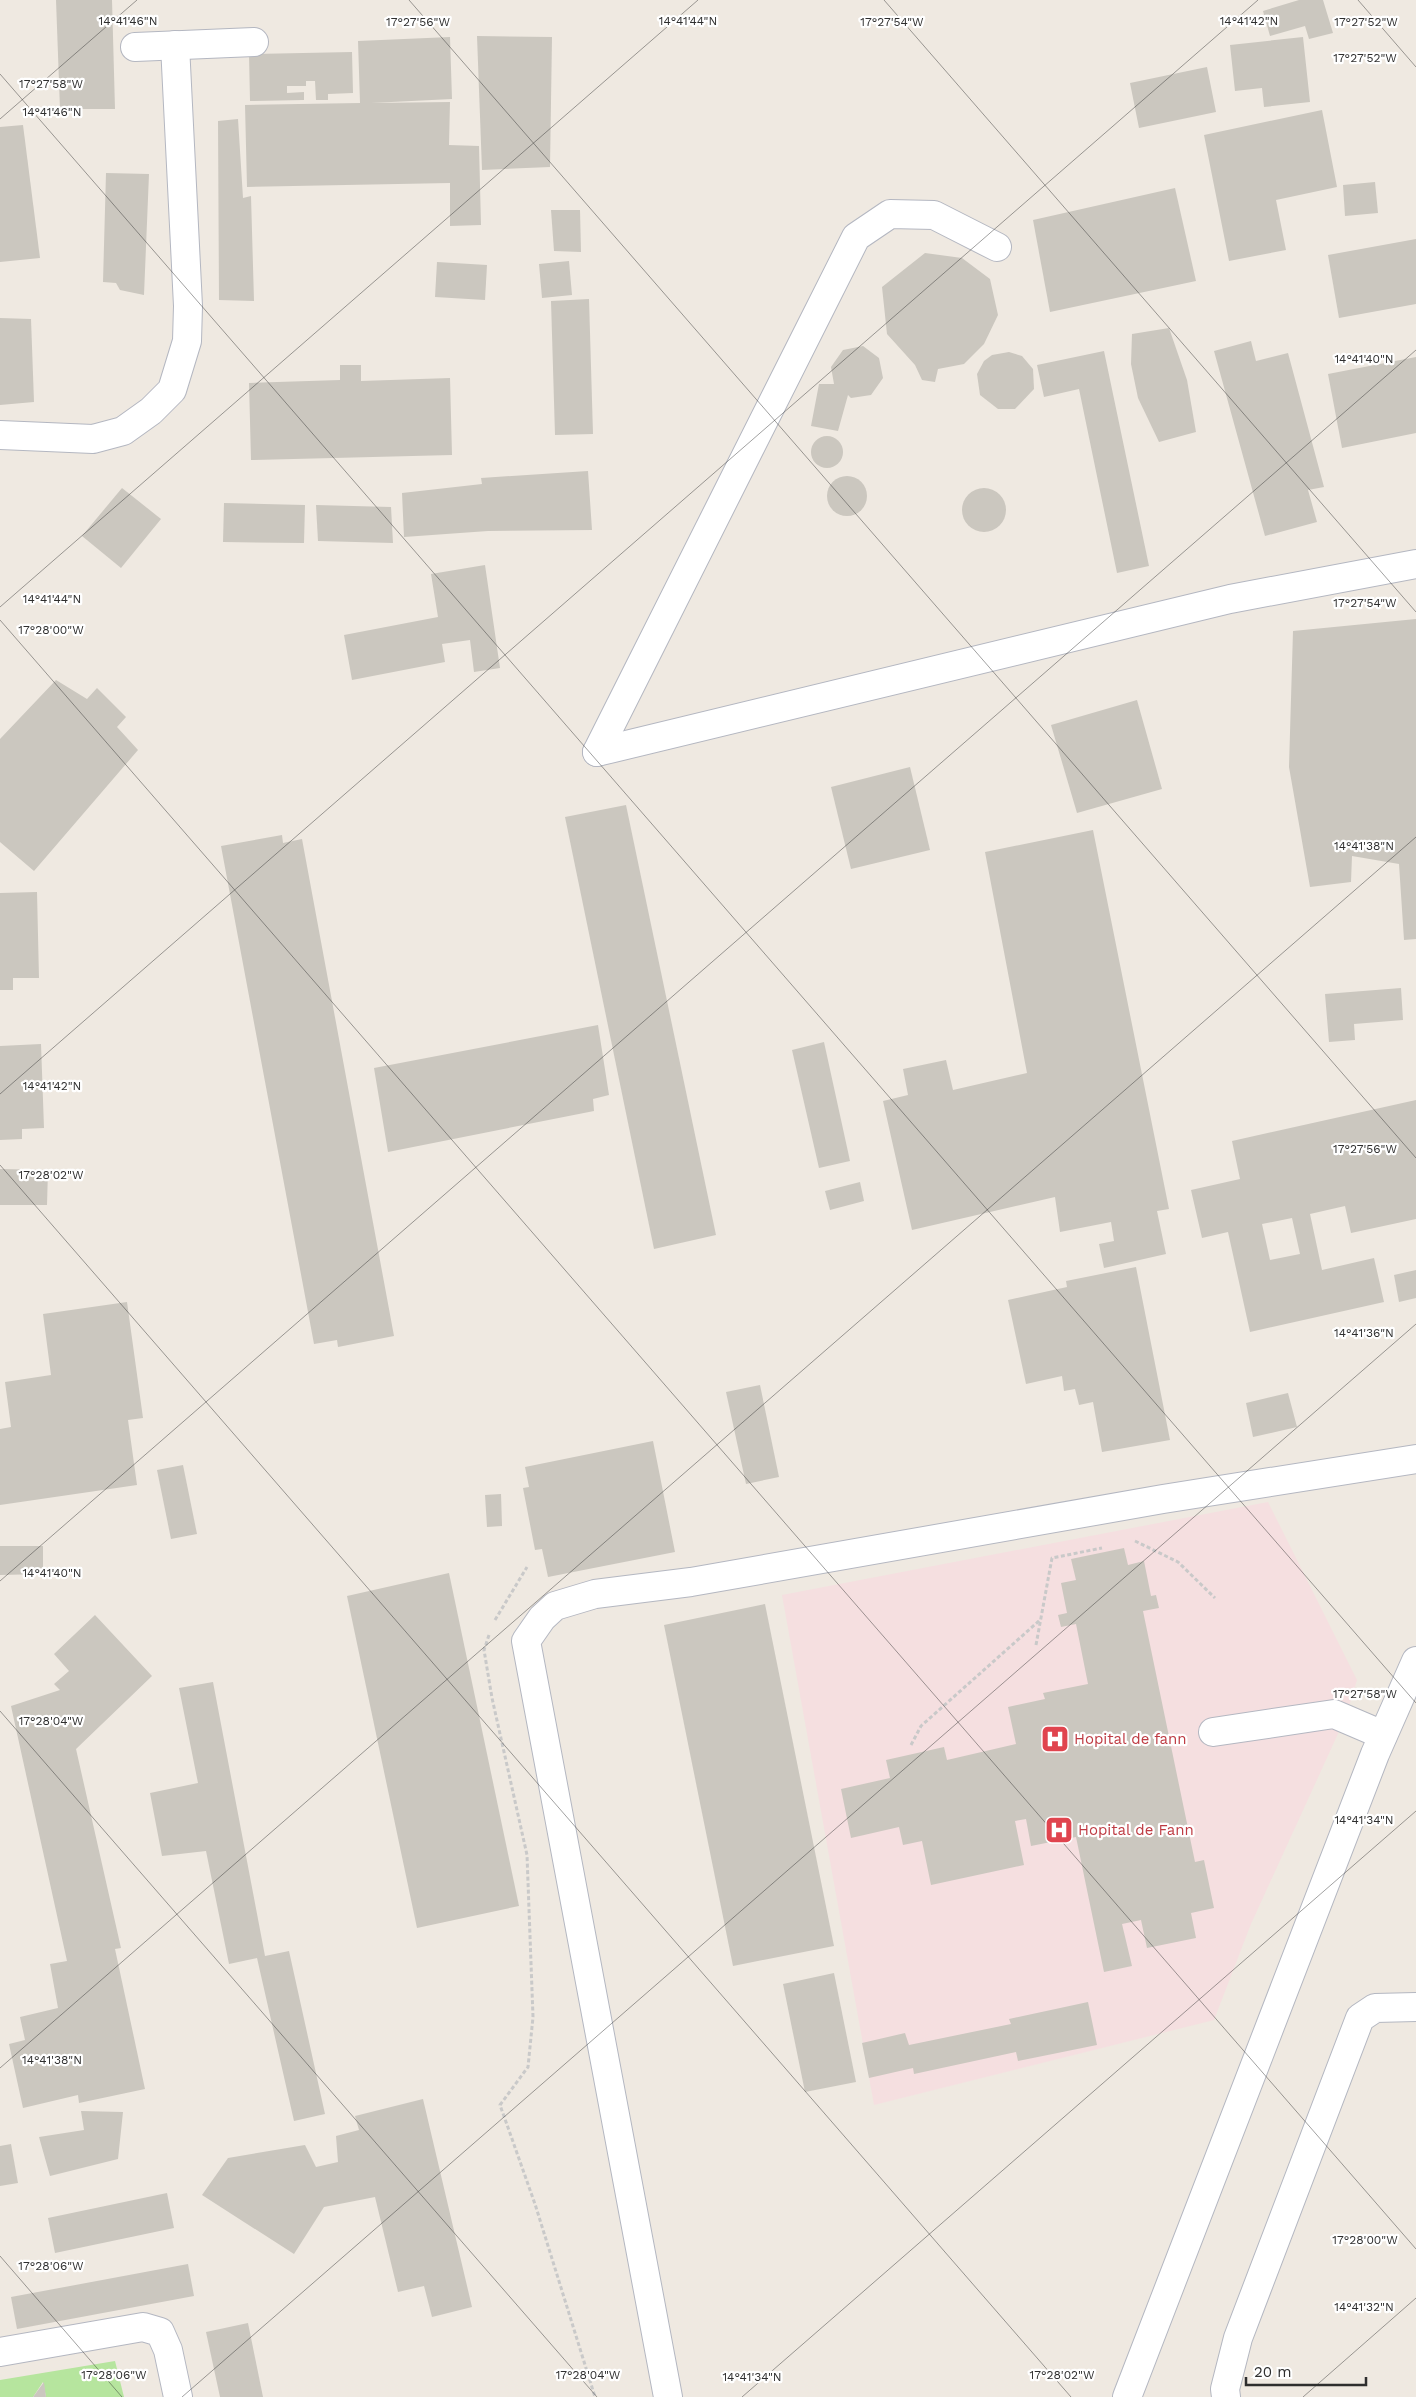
<svg xmlns="http://www.w3.org/2000/svg" width="1416" height="2397" viewBox="0 0 1416 2397" font-family="'Work Sans',sans-serif">
<style>
.medical{fill:#f5dfe0}
.green{fill:#b6e59e}
.building{fill:#cbc7bf;fill-rule:evenodd}
.lines{fill:none;stroke-linecap:round;stroke-linejoin:round}
.minor-casing{stroke:#b4b7c1;stroke-width:30}
.path{stroke:#c9c9c9;stroke-width:3;stroke-dasharray:4 2.5;stroke-linecap:butt}
.minor{stroke:#fff;stroke-width:28}
.ticks{fill:none;stroke:#2e2e2e;stroke-width:1;stroke-opacity:0.45}
.labels{text-anchor:middle;dominant-baseline:central;stroke-width:4.5;stroke-linejoin:round;paint-order:stroke}
.health-label{font-size:15px;fill:#be3a42;stroke:#fff;text-anchor:start}
.ticks-label{font-size:12px;text-anchor:middle;fill:#2e2e2e;stroke:#fff;stroke-width:4.5;stroke-linejoin:round;paint-order:stroke}
</style>
<rect width="100%" height="100%" fill="#efe9e1"/>
<polygon class="medical" points="1268,1502 1357,1680 1350,1703 1337,1736 1251,1924 1214,2020 874,2105 782,1595"/>
<polygon class="green" points="115,2361 124,2397 46,2397 43,2382 33,2397 0,2397 0,2380"/>
<g class="building">
<polygon points="56,0 112,0 115,109 60,109"/>
<polygon points="1299,0 1323,0 1333,33 1309,39 1305,26 1270,36 1263,11"/>
<polygon points="477,36 552,37 550,167 482,170"/>
<polygon points="450,37 452,99 371,103 450,102 449,145 479,146 481,225 450,226 450,183 247,187 245,105 360,103 358,41"/>
<polygon points="1303,37 1310,102 1264,107 1262,88 1235,91 1230,45"/>
<polygon points="352,52 353,93 328,94 328,100 316,100 315,81 306,81 306,86 287,86 287,93 304,92 304,100 250,101 249,54"/>
<polygon points="1207,67 1216,112 1139,128 1130,83"/>
<polygon points="1322,110 1337,187 1276,200 1286,250 1229,261 1204,135"/>
<polygon points="238,119 243,198 251,196 254,301 219,300 218,121"/>
<polygon points="23,125 40,258 0,262 0,127"/>
<polygon points="106,173 149,174 144,295 120,290 116,283 103,282"/>
<polygon points="1375,182 1378,213 1345,216 1343,185"/>
<polygon points="1175,188 1196,281 1050,312 1033,220"/>
<polygon points="551,210 580,210 581,252 554,251"/>
<polygon points="1416,239 1416,304 1339,318 1328,255"/>
<polygon points="925,253 962,258 990,279 998,315 984,344 964,364 938,369 935,382 922,380 915,365 887,334 882,287"/>
<polygon points="569,261 572,295 542,298 539,264"/>
<polygon points="437,262 487,265 485,300 435,297"/>
<polygon points="589,299 593,434 555,435 551,301"/>
<polygon points="0,318 31,319 34,402 0,405"/>
<polygon points="1169,328 1187,380 1196,432 1159,442 1138,398 1131,364 1132,334"/>
<polygon points="1251,341 1256,361 1288,353 1324,487 1308,490 1317,522 1265,536 1214,351"/>
<polygon points="863,346 879,358 883,378 871,395 851,398 848,395 838,431 811,426 819,384 834,384 831,367 843,350"/>
<polygon points="1104,351 1149,566 1117,573 1079,389 1044,397 1037,365"/>
<polygon points="1009,352 1022,356 1033,369 1034,389 1015,409 998,409 980,395 977,374 984,361 992,355"/>
<polygon points="1416,357 1416,433 1342,448 1328,374"/>
<polygon points="340,365 361,365 361,381 450,378 452,455 251,460 249,383 340,380"/>
<circle cx="827" cy="452" r="16"/>
<polygon points="588,471 592,530 488,531 404,537 402,493 482,484 481,478"/>
<circle cx="847" cy="496" r="20"/>
<circle cx="984" cy="510" r="22"/>
<polygon points="122,488 161,519 121,568 82,536"/>
<polygon points="224,503 305,505 304,543 223,542"/>
<polygon points="316,505 391,507 393,543 318,541"/>
<polygon points="485,565 500,668 474,672 470,640 442,644 445,662 352,680 344,635 438,617 431,574"/>
<polygon points="1416,619 1416,939 1404,940 1399,864 1352,856 1351,882 1310,887 1289,767 1293,631"/>
<polygon points="56,680 87,699 97,688 126,717 117,727 138,750 34,871 0,842 0,739"/>
<polygon points="1137,700 1162,789 1077,813 1051,725"/>
<polygon points="910,767 930,850 851,869 831,787"/>
<polygon points="626,805 716,1235 654,1249 565,817"/>
<polygon points="1093,830 1169,1209 1157,1211 1166,1254 1104,1268 1099,1244 1114,1241 1111,1222 1060,1232 1055,1197 912,1230 883,1101 908,1095 903,1069 946,1060 953,1090 1027,1073 985,852"/>
<polygon points="282,835 283,843 302,839 394,1336 338,1347 337,1340 314,1344 221,846"/>
<polygon points="37,892 39,978 13,978 13,990 0,990 0,893"/>
<polygon points="1401,988 1403,1020 1354,1024 1355,1040 1329,1042 1325,994"/>
<polygon points="598,1025 609,1095 593,1099 594,1111 388,1152 374,1068"/>
<polygon points="824,1042 850,1161 819,1168 792,1050"/>
<polygon points="41,1044 44,1128 22,1129 22,1139 0,1140 0,1046"/>
<path d="M1416,1100V1219L1351,1233L1345,1206L1310,1214L1322,1270L1374,1258L1384,1302L1250,1332L1228,1232L1202,1238L1191,1190L1240,1179L1232,1141ZM1292,1218L1300,1254L1270,1260L1262,1224Z"/>
<polygon points="0,1169 48,1170 47,1205 0,1205"/>
<polygon points="860,1182 864,1201 830,1210 825,1191"/>
<polygon points="1136,1267 1170,1440 1102,1452 1093,1402 1079,1405 1075,1389 1064,1391 1062,1376 1026,1384 1008,1300 1067,1287 1066,1281"/>
<polygon points="1416,1270 1416,1298 1399,1302 1394,1275"/>
<polygon points="127,1302 143,1418 128,1420 137,1485 0,1505 0,1429 11,1427 5,1382 51,1375 43,1314"/>
<polygon points="760,1385 779,1477 746,1484 726,1392"/>
<polygon points="1288,1393 1297,1427 1253,1437 1246,1403"/>
<polygon points="653,1441 675,1552 548,1577 542,1549 535,1550 523,1488 529,1487 525,1467"/>
<polygon points="183,1465 197,1534 171,1539 157,1470"/>
<polygon points="501,1494 502,1526 487,1527 485,1495"/>
<polygon points="0,1546 43,1546 43,1574 0,1575"/>
<polygon points="1124,1548 1128,1565 1144,1561 1151,1596 1156,1595 1159,1608 1143,1611 1195,1862 1204,1860 1214,1908 1191,1913 1196,1938 1147,1948 1141,1920 1122,1924 1132,1966 1104,1972 1076,1837 1031,1846 1026,1819 1015,1821 1024,1865 931,1885 922,1841 903,1845 899,1827 851,1838 841,1789 890,1778 886,1760 944,1747 947,1760 1016,1744 1008,1707 1045,1699 1043,1693 1088,1684 1076,1624 1061,1627 1058,1615 1067,1613 1061,1583 1076,1580 1071,1559"/>
<polygon points="449,1573 519,1906 417,1928 347,1596"/>
<polygon points="765,1604 834,1946 733,1966 664,1625"/>
<polygon points="95,1615 152,1676 76,1749 121,1948 115,1949 145,2089 79,2103 78,2095 23,2108 9,2044 25,2040 20,2017 58,2008 50,1964 67,1961 11,1706 60,1690 54,1684 69,1671 54,1654"/>
<polygon points="213,1682 265,1956 289,1951 325,2114 294,2121 257,1958 229,1964 206,1851 162,1856 150,1793 198,1783 179,1688"/>
<polygon points="834,1973 856,2082 805,2092 783,1984"/>
<polygon points="1088,2002 1097,2045 1018,2061 1016,2052 914,2074 913,2068 869,2078 862,2043 905,2033 909,2045 1011,2024 1009,2019"/>
<polygon points="423,2099 472,2307 432,2317 424,2286 398,2292 375,2197 324,2207 294,2254 202,2195 228,2158 305,2145 316,2167 338,2162 336,2136 359,2130 355,2116"/>
<polygon points="81,2111 123,2112 118,2159 50,2176 39,2137 84,2130"/>
<polygon points="11,2144 18,2183 0,2186 0,2146"/>
<polygon points="167,2193 174,2228 55,2253 48,2218"/>
<polygon points="188,2264 194,2296 17,2329 11,2297"/>
<polygon points="248,2323 263,2397 220,2397 206,2332"/>
<polygon points="44,2382 46,2397 33,2397"/>
</g>
<g class="lines">
<defs>
<g id="minor">
<polyline points="135,47 254,42"/>
<polyline points="0,435 93,439 123,431 151,411 172,390 187,341 188,306 175,45"/>
<polyline points="597,752 1230,599 1416,564"/>
<polyline points="597,752 856,237 890,214 934,215 997,247"/>
<polyline points="1213,1732 1334,1714 1383,1735"/>
<polyline points="0,2352 143,2327 160,2332 168,2350 178,2397"/>
<polyline points="668,2397 526,1641 542,1618 555,1606 595,1594 691,1582 1163,1499 1416,1459"/>
<polyline points="1127,2397 1375,1754 1416,1661"/>
<polyline points="1226,2397 1225,2389 1238,2338 1360,2018 1375,2008 1416,2007"/>
</g>
</defs>
<use href="#minor" class="minor-casing"/>
<g class="path">
<polyline points="1135,1541 1178,1562 1215,1598"/>
<polyline points="495,1620 527,1567"/>
<polyline points="489,1635 484,1650 492,1698 527,1855 533,2017 528,2067 500,2105 535,2204 595,2397"/>
<polyline points="1036,1645 1052,1558 1102,1548"/>
<polyline points="911,1745 921,1726 1040,1620"/>
</g>
<use href="#minor" class="minor"/>
</g>
<path class="ticks" d="M409,0L1416,1158M884,0L1416,612M1358,0L1416,67M0,74L1416,1703M0,119L137,0M0,607L698,0M0,620L1416,2249M0,1094L1258,0M0,1165L1071,2397M0,1581L1416,350M0,1711L597,2397M0,2068L1416,837M0,2256L122,2397M182,2397L1416,1324M742,2397L1416,1811M1303,2397L1416,2298"/>
<defs>
<symbol id="hospital-square" viewBox="-11 -11 22 22"><rect x="-9" y="-9" width="18" height="18" rx="4" fill="#e0444e" stroke="#fff"/><path d="M-5-5h3v3.5h4V-5h3V5h-3V1.5h-4V5h-3Z" fill="#fff"/></symbol>
</defs>
<g fill-rule="evenodd">
<use href="#hospital-square" x="1039" y="1723" width="32" height="32"/>
<use href="#hospital-square" x="1043" y="1814" width="32" height="32"/>
</g>
<g class="labels">
<g class="health-label">
<text x="1074" y="1739">Hopital de fann</text>
<text x="1078" y="1830">Hopital de Fann</text>
</g>
</g>
<g class="ticks-label">
<text x="128" y="25">14°41'46"N</text>
<text x="688" y="25">14°41'44"N</text>
<text x="1249" y="25">14°41'42"N</text>
<text x="892" y="26">17°27'54"W</text>
<text x="418" y="26">17°27'56"W</text>
<text x="1366" y="26">17°27'52"W</text>
<text x="1365" y="62">17°27'52"W</text>
<text x="51" y="88">17°27'58"W</text>
<text x="52" y="116">14°41'46"N</text>
<text x="1364" y="363">14°41'40"N</text>
<text x="52" y="603">14°41'44"N</text>
<text x="1365" y="607">17°27'54"W</text>
<text x="51" y="634">17°28'00"W</text>
<text x="1364" y="850">14°41'38"N</text>
<text x="52" y="1090">14°41'42"N</text>
<text x="1365" y="1153">17°27'56"W</text>
<text x="51" y="1179">17°28'02"W</text>
<text x="1364" y="1337">14°41'36"N</text>
<text x="52" y="1577">14°41'40"N</text>
<text x="1365" y="1698">17°27'58"W</text>
<text x="51" y="1725">17°28'04"W</text>
<text x="1364" y="1824">14°41'34"N</text>
<text x="52" y="2064">14°41'38"N</text>
<text x="1365" y="2244">17°28'00"W</text>
<text x="51" y="2270">17°28'06"W</text>
<text x="1364" y="2311">14°41'32"N</text>
<text x="114" y="2379">17°28'06"W</text>
<text x="588" y="2379">17°28'04"W</text>
<text x="1062" y="2379">17°28'02"W</text>
<text x="752" y="2381">14°41'34"N</text>
</g>
<path d="M1246 2377v8h120v-8" fill="none" stroke="#2e2e2e" stroke-width="2.5"/>
<text x="1254" y="2377" font-size="15" fill="#2e2e2e" stroke="#ffffff" stroke-width="4" paint-order="stroke">20 m</text>
</svg>
